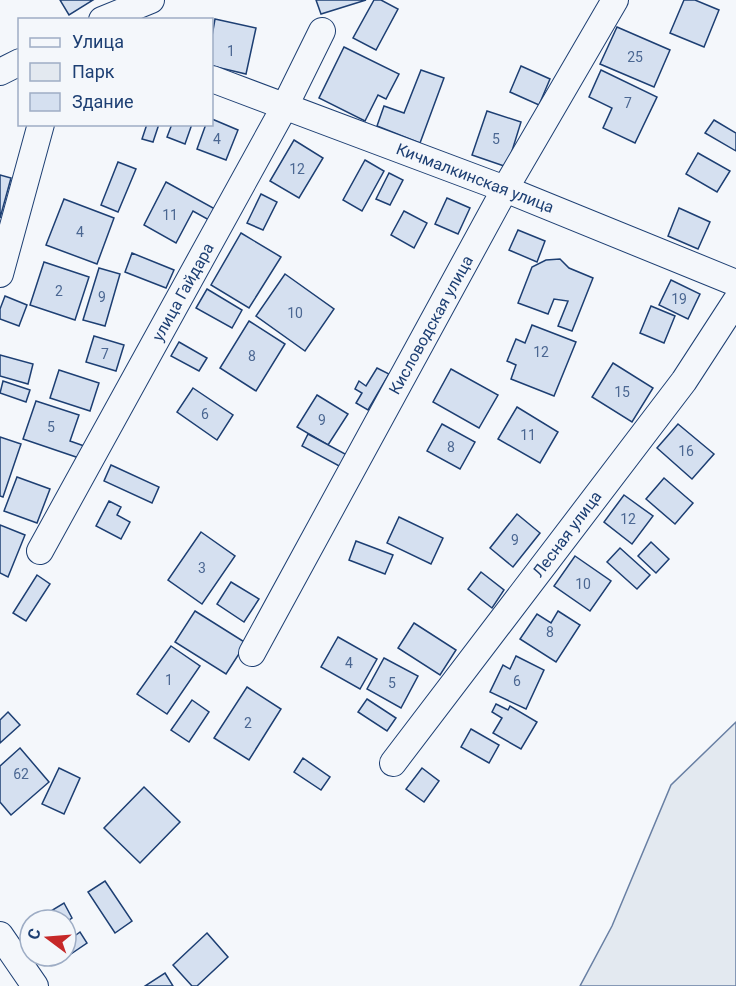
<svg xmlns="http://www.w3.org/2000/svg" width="736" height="986" viewBox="0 0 736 986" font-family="Roboto,sans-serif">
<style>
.green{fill:#e3e9f0;stroke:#687fa3;stroke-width:1.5}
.building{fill:#d5e0f0;stroke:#1d3f73;stroke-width:1.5}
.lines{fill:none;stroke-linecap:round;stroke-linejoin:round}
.street-casing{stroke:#1d3f73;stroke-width:28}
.street{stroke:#f4f7fb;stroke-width:26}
.labels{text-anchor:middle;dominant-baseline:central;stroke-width:4.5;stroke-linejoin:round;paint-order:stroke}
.number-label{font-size:14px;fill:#4b6792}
.street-label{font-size:16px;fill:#1d3f73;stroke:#f4f7fb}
</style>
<rect width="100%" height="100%" fill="#f4f7fb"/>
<polygon class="green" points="736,722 736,986 580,986 612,926 671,785"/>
<g class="building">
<polygon points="60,0 93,0 69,15"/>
<polygon points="316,0 366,0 321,14"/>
<polygon points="374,0 381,0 398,9 376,50 353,38"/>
<polygon points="684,0 695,0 719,10 704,47 670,33"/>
<polygon points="215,19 256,28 246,74 212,66 212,36"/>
<polygon points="617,27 670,50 654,87 600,64"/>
<polygon points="344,47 399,74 386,99 378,95 365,121 319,98"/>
<polygon points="521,66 550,79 539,105 510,92"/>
<polygon points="421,70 444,78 420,143 377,126 384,106 404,113"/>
<polygon points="601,70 657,97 635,143 603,128 612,108 589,97"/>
<polygon points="487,111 521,122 507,167 472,155"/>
<polygon points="212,119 238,130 226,160 197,149 206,124 212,124"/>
<polygon points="714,120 736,133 736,151 705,133"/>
<polygon points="147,124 159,124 153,142 142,139"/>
<polygon points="172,124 192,124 185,144 167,137"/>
<polygon points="294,140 323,158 299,198 270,181"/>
<polygon points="698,153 730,171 717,192 686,174"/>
<polygon points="365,160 384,171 362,211 343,200"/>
<polygon points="118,162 136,169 118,212 101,205"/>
<polygon points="389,173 403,180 390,205 376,199"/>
<polygon points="0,175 11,178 0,218"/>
<polygon points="166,182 215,209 209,220 193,211 176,243 144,225"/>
<polygon points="261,194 277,202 263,230 247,223"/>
<polygon points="447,198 470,208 458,234 435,224"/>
<polygon points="64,199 114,218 97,264 46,245"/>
<polygon points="679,208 710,222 698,249 668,236"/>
<polygon points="404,211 427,223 414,248 391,235"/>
<polygon points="518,230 545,241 537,262 509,250"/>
<polygon points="241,233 281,257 249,308 211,285"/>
<polygon points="132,253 174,270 166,288 125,272"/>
<polygon points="560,259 569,268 593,278 572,331 558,326 568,301 554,299 548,314 518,303 532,267 546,260"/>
<polygon points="44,262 89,277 75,320 30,305"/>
<polygon points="99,268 120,274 105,326 83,320"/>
<polygon points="285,274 334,309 305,351 256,316"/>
<polygon points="671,280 700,294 688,319 659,305"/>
<polygon points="207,289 242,310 232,328 196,308"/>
<polygon points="5,296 27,305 19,326 0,319 0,309"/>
<polygon points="651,306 675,316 664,343 640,333"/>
<polygon points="249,321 285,344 256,391 220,368"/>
<polygon points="532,325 576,342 554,396 511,379 516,365 507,361 516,339 525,343"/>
<polygon points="94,336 124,345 116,371 86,362"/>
<polygon points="179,342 207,358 199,371 171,356"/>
<polygon points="0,355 33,364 28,384 0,376"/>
<polygon points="613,363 653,388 632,422 592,397"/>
<polygon points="377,368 389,374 368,410 356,403 362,393 355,389 359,381 366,386"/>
<polygon points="451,369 498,395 479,428 433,402"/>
<polygon points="59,370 99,383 90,411 50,398"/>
<polygon points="3,381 30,390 26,402 0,393"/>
<polygon points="193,388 233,415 217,440 177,412"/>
<polygon points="317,395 348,414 328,445 297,427"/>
<polygon points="36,401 79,415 70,441 87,447 82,459 23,439"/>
<polygon points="517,407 558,432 540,463 498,439"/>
<polygon points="442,424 475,442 460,469 427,451"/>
<polygon points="678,424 714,454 692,479 657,448"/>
<polygon points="308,434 347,455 341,467 302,446"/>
<polygon points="0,437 21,444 3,497 0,496"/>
<polygon points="111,465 159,487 152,503 104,481"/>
<polygon points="17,477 50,489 37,523 4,511"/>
<polygon points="664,478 693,503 675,524 646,499"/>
<polygon points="624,495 653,516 632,544 604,522"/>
<polygon points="109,501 121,507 117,515 130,522 121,539 96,526"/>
<polygon points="517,514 540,533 513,567 490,548"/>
<polygon points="399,517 443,538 431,564 387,543"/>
<polygon points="0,525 25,535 8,577 0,573"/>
<polygon points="201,532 235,556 202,604 168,580"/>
<polygon points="356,541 393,555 385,574 349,560"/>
<polygon points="651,542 669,559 656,573 638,556"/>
<polygon points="620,548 650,575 637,589 607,562"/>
<polygon points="575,556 611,581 590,611 554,586"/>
<polygon points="481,572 504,590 492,608 468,589"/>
<polygon points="37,575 50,584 26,621 13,613"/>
<polygon points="231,582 259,599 244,622 217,604"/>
<polygon points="195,611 246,643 226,674 175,642"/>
<polygon points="558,611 580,625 556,662 520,639 537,614 551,623"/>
<polygon points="414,623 456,650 440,675 398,648"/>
<polygon points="338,637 377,659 360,689 321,667"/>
<polygon points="171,646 200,666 167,714 137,694"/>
<polygon points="516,656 544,670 526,709 490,692 503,665 510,669"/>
<polygon points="384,658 418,676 401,708 367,689"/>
<polygon points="247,687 281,709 249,760 214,738"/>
<polygon points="367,699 396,718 387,731 358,712"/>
<polygon points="192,700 209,712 189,742 171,730"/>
<polygon points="496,704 508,710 510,706 537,722 521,749 493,733 502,718 492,712"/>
<polygon points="8,712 20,725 0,743 0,720"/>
<polygon points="471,729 499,745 489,763 461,747"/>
<polygon points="20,748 49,782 11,815 0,802 0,766"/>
<polygon points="303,758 330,777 321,790 294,772"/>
<polygon points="59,768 80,778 64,814 42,804"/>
<polygon points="422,768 439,781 424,802 406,789"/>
<polygon points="144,787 180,822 140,863 104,828"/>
<polygon points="105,881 132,921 115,933 88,892"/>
<polygon points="64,903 72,918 66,922 66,920 36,920"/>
<polygon points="72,928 76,935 80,932 87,943 65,958 64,956 66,956 66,939 68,938 66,932"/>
<polygon points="207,933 228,957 197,986 192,986 173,965"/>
<polygon points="165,973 173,986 145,986"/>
</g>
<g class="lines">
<defs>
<g id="street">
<polyline points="102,20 151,0"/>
<polyline points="0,72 20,62"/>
<polyline points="212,79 505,189 736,283"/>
<polyline points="0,274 41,124"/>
<polyline points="40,551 285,106 322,31"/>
<polyline points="252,653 505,189 615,0"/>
<polyline points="393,763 684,381 736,301"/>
<polyline points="0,935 35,986"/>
</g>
</defs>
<use href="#street" class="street-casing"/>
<use href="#street" class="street"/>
</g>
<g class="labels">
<g class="number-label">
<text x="231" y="51">1</text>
<text x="635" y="57">25</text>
<text x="628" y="103">7</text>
<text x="217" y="139">4</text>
<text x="496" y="139">5</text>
<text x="297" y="169">12</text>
<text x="170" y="215">11</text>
<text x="80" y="232">4</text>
<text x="59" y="291">2</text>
<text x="102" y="297">9</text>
<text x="679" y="299">19</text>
<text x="295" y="313">10</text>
<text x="541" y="352">12</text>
<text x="105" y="354">7</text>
<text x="252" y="356">8</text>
<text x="622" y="392">15</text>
<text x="205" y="414">6</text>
<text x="322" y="420">9</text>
<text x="51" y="427">5</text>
<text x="528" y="435">11</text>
<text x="451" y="447">8</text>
<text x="686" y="451">16</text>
<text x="628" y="519">12</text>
<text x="515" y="540">9</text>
<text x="202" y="568">3</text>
<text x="583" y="584">10</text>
<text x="550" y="632">8</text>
<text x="349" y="663">4</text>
<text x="169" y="680">1</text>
<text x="517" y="681">6</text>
<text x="392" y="683">5</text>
<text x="248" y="723">2</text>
<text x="21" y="774">62</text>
</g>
<g class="street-label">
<text transform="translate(475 178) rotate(21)">Кичмалкинская улица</text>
<text transform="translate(183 292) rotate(-61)">улица Гайдара</text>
<text transform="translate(431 325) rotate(-61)">Кисловодская улица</text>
<text transform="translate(567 534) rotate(-53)">Лесная улица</text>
</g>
</g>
<rect x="18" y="18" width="195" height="108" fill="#f4f7fb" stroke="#9eadc5" stroke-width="1.5"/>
<rect x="30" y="38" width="30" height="9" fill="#f4f7fb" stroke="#9eadc5" stroke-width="1.5"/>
<text x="72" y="48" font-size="18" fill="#1d3f73">Улица</text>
<rect x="30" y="63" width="30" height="18" fill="#e3e9f0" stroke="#9eadc5" stroke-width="1.5"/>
<text x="72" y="78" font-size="18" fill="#1d3f73">Парк</text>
<rect x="30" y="93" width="30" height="18" fill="#d5e0f0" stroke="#9eadc5" stroke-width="1.5"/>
<text x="72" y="108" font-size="18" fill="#1d3f73">Здание</text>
<g transform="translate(48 938) rotate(286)"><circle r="28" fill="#f4f7fb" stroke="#9eadc5" stroke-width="1.5"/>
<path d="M0-4.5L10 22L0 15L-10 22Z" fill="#c62828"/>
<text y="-9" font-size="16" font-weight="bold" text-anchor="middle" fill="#1d3f73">С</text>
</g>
</svg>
